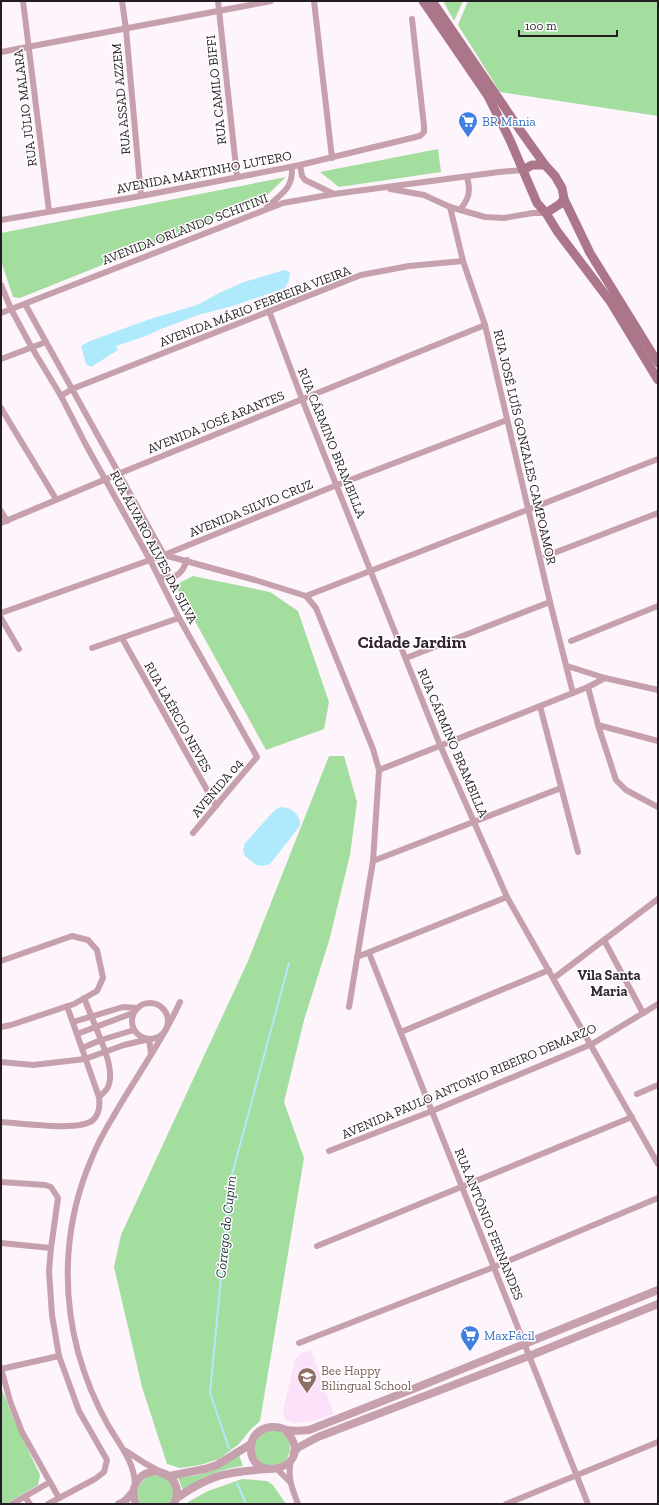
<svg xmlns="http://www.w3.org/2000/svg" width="659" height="1505" viewBox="0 0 659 1505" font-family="'Zilla Slab',serif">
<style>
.built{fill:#fce1fa}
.green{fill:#a3de9f}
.water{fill:#afeafc}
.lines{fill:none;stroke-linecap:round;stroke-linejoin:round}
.stream{stroke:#afeafc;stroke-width:2}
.minor{stroke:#c7a0ad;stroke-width:6}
.tertiary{stroke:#c7a0ad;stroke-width:8}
.secondary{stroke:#ac768a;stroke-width:9}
.labels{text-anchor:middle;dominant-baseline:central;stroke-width:3;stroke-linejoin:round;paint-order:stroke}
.street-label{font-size:13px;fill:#251d25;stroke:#fff}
.shop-label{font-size:13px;fill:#366cbe;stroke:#fff;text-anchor:start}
.education-label{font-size:13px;fill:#785e54;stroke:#fff;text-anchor:start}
.neighbourhood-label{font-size:14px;font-weight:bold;fill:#352534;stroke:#fff}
.water-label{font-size:14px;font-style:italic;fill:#1c2f35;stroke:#fff}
.district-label{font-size:17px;font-weight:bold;fill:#352534;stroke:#fff}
</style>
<rect width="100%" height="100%" fill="#fdf4fc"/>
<polygon class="built" points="311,1350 334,1414 313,1421 294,1423 286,1420 284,1418 283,1410 295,1360 300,1354"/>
<g class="green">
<polygon points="443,1 463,1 454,21"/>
<polygon points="468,1 658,1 658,116 500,92 458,25"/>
<polygon points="438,149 441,172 339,187 320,172"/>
<polygon points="286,177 260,202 217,216 207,223 20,298 13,297 1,261 1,233"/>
<polygon points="193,576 270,592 298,611 329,702 324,729 266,750 175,585"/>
<polygon points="329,756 344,756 357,802 350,855 329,941 304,1020 284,1102 304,1158 260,1421 250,1430 239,1444 219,1459 200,1465 180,1468 167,1464 142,1387 114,1267 121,1235 248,961"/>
<polygon points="1,1387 14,1420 40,1475 38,1485 6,1504 1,1504"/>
<circle cx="272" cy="1448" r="18"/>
<path d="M239,1455L243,1466C221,1469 200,1477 183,1491L178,1477C202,1477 220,1469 239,1455Z"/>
<path d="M150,1475C155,1476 163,1475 167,1478C177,1483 174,1495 171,1504H141C134,1492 139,1482 150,1475Z"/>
<polygon points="242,1479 267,1481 273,1485 286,1504 187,1504 188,1502 208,1491"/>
</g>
<g class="water">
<polygon points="285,270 290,272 289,281 285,288 233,306 198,315 161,329 146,336 116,346 118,350 91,367 86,364 81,346 90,341 150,319 197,305 221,292 244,282"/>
<path d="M282,807C292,808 301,815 300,826L270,864L262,866L256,865L245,856L243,850L245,843L273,812L278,808Z"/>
</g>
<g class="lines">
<g class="stream">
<polyline points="229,1448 210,1393 230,1182 289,963"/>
<polyline points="237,1483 246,1504"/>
</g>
<g class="minor">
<polyline points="23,1 49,211"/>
<polyline points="122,1 126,29 141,196"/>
<polyline points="218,1 237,176"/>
<polyline points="314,1 332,158"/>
<polyline points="1,52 271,1"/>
<polyline points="300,165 302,176 305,180 334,194"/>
<polyline points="390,189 424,195 450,207 485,217 504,218 533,213 546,213"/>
<path d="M267,207C282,193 293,189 292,167"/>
<polyline points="450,207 463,261 485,325 550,602 573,693"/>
<path d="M460,210C469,198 471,192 467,177"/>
<polyline points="1,220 141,196 300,165 420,136 424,132 424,126 412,19"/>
<polyline points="1,285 11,309 32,348 61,396 86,445 150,560 179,618 257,757 193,833"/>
<polyline points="25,304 164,555 255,580 306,596 316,608 373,749 379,770 373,861 349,1007"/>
<polyline points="269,311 302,399 440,745 507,897 658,1164"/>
<polyline points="1,313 283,203 334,194 499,172 523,170"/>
<polyline points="1,359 46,342"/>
<polyline points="61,396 72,389 361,275 409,266 463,261"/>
<polyline points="1,408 56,499"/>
<polyline points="1,511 7,521"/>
<polyline points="1,523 118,474 485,325"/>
<polyline points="546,556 658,513"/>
<path d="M159,577C175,578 181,577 187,560"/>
<polyline points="306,596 658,459"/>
<polyline points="1,613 164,555 337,485 507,420"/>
<polyline points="1,618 19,649"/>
<polyline points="122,638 216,806"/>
<polyline points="571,641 658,606"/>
<polyline points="92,648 179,618"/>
<polyline points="406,658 550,602"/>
<polyline points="567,666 605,678 658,690"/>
<polyline points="588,687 598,725 616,780 626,790 658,807"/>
<polyline points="540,706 578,852"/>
<polyline points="598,725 658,741"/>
<polyline points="379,770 588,687 605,678"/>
<polyline points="373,861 561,788"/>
<polyline points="604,940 643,1013"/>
<polyline points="369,953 588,1504"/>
<polyline points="357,957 507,897"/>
<polyline points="1,961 72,936 88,940 97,950 103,978 97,991 74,1004 11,1025 1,1027"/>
<polyline points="554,978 658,899"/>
<circle cx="150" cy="1021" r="18"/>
<polyline points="73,1022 123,1007 137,1008"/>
<polyline points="401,1032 549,970"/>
<polyline points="77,1034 133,1013"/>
<polyline points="82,1048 101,1040 84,998"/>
<polyline points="1,1062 33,1065 85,1059 124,1045 149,1039 151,1054"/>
<polyline points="637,1094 658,1085"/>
<path d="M99,1097C102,1094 106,1091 108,1087C114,1073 106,1053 101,1040L134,1030"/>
<path d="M1,1122C20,1123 80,1132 93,1120C100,1114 100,1105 99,1097L67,1006"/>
<polyline points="329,1151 432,1111 592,1044 658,1004"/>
<polyline points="1,1182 45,1185 51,1187 58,1198 51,1248 49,1271 52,1315 59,1356 79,1411 107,1460 104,1472 95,1479 48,1504"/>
<polyline points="1,1243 51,1248"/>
<polyline points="317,1246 632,1117"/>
<polyline points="299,1343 494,1267 658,1198"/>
<polyline points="1,1368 10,1401 22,1432 59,1498"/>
<polyline points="1,1369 59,1356"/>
<polyline points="126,1451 146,1464 161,1472"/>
<path d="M291,1460C287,1477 292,1488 298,1504"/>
<polyline points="277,1469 290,1482"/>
<path d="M135,1484C134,1461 119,1444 108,1425C95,1402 85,1377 78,1352C61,1288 65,1221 91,1160C97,1145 105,1130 113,1117C135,1078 162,1042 180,1002"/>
<polyline points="25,1497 30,1504"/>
<polyline points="12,1504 50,1482"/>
<polyline points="506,1504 658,1442"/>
</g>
<g class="tertiary">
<path d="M285,1430C321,1467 247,1488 251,1445C253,1433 264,1426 275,1427C280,1427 283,1429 287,1430C294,1431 301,1431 309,1430L413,1389L658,1290"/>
<polyline points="294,1452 299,1447 318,1437 529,1356 658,1304"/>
<polyline points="169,1476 205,1469 217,1465 251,1444"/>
<path d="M177,1498C211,1474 227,1472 268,1469"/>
<polyline points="119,1504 125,1501 133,1492"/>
<path d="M136,1504C134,1499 133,1494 134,1489C141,1458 189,1472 174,1504"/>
</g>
<g class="secondary">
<polyline points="423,1 488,96 510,140 537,203 546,213 557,231 610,301 658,380"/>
<polyline points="432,1 520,130 545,165 555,176 562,188 564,199 590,253 658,363"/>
<polyline points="523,170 532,165 545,165"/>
<polyline points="546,213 560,204 564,199"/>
</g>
</g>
<defs>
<symbol id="supermarket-pin" viewBox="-11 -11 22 30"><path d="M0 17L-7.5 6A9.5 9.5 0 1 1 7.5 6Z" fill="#3f7fe0" stroke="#fff"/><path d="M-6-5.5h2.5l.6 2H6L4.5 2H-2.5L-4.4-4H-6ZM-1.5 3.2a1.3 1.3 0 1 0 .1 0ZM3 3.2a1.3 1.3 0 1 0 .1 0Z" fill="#fff"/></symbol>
<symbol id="school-pin" viewBox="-11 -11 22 30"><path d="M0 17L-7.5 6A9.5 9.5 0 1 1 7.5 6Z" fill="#8d6e63" stroke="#fff"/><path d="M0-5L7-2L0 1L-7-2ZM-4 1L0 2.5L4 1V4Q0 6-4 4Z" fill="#fff"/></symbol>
</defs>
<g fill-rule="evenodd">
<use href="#supermarket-pin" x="457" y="110" width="22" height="30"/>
<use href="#supermarket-pin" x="459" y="1324" width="22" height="30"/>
<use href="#school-pin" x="296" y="1366" width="22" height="30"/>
</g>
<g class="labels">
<g class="street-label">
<text transform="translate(216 90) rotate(-96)">RUA CAMILO BIFFI</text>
<text transform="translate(121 99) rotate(-95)">RUA ASSAD AZZEM</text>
<text transform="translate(25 108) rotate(-97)">RUA JÚLIO MALARA</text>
<text transform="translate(204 172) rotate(-11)">AVENIDA MARTINHO LUTERO</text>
<text transform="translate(185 229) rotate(-21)">AVENIDA ORLANDO SCHITINI</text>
<text transform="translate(255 306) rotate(-21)">AVENIDA MÁRIO FERREIRA VIEIRA</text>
<text transform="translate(216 422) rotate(-22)">AVENIDA JOSÉ ARANTES</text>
<text transform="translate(332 443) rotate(68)">RUA CÁRMINO BRAMBILLA</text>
<text transform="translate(525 447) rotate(77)">RUA JOSÉ LUÍS GONZALES CAMPOAMOR</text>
<text transform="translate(251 508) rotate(-22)">AVENIDA SILVIO CRUZ</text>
<text transform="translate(154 547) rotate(62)">RUA ÁLVARO ALVES DA SILVA</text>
<text transform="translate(178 717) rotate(61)">RUA LAÉRCIO NEVES</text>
<text transform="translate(453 743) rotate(67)">RUA CÁRMINO BRAMBILLA</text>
<text transform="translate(217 788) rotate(-50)">AVENIDA 04</text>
<text transform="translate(469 1081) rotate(-23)">AVENIDA PAULO ANTONIO RIBEIRO DEMARZO</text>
<text transform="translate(489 1224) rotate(68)">RUA ANTÔNIO FERNANDES</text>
</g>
<g class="shop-label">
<text x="482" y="121">BR Mania</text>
<text x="484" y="1335">MaxFácil</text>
</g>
<g class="education-label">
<text x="321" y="1370">Bee Happy<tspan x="321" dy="15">Bilingual School</tspan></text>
</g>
<g class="neighbourhood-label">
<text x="609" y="975">Vila Santa<tspan x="609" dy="16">Maria</tspan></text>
</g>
<g class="water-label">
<text transform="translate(226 1227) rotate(-84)">Córrego do Cupim</text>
</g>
<g class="district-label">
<text x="412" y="642">Cidade Jardim</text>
</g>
</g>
<rect width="659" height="1505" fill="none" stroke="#251d25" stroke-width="4"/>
<path d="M519 30v6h98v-6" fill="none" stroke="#251d25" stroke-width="2"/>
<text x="525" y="30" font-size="12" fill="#251d25" stroke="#ffffff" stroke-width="3" paint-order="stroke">100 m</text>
</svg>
